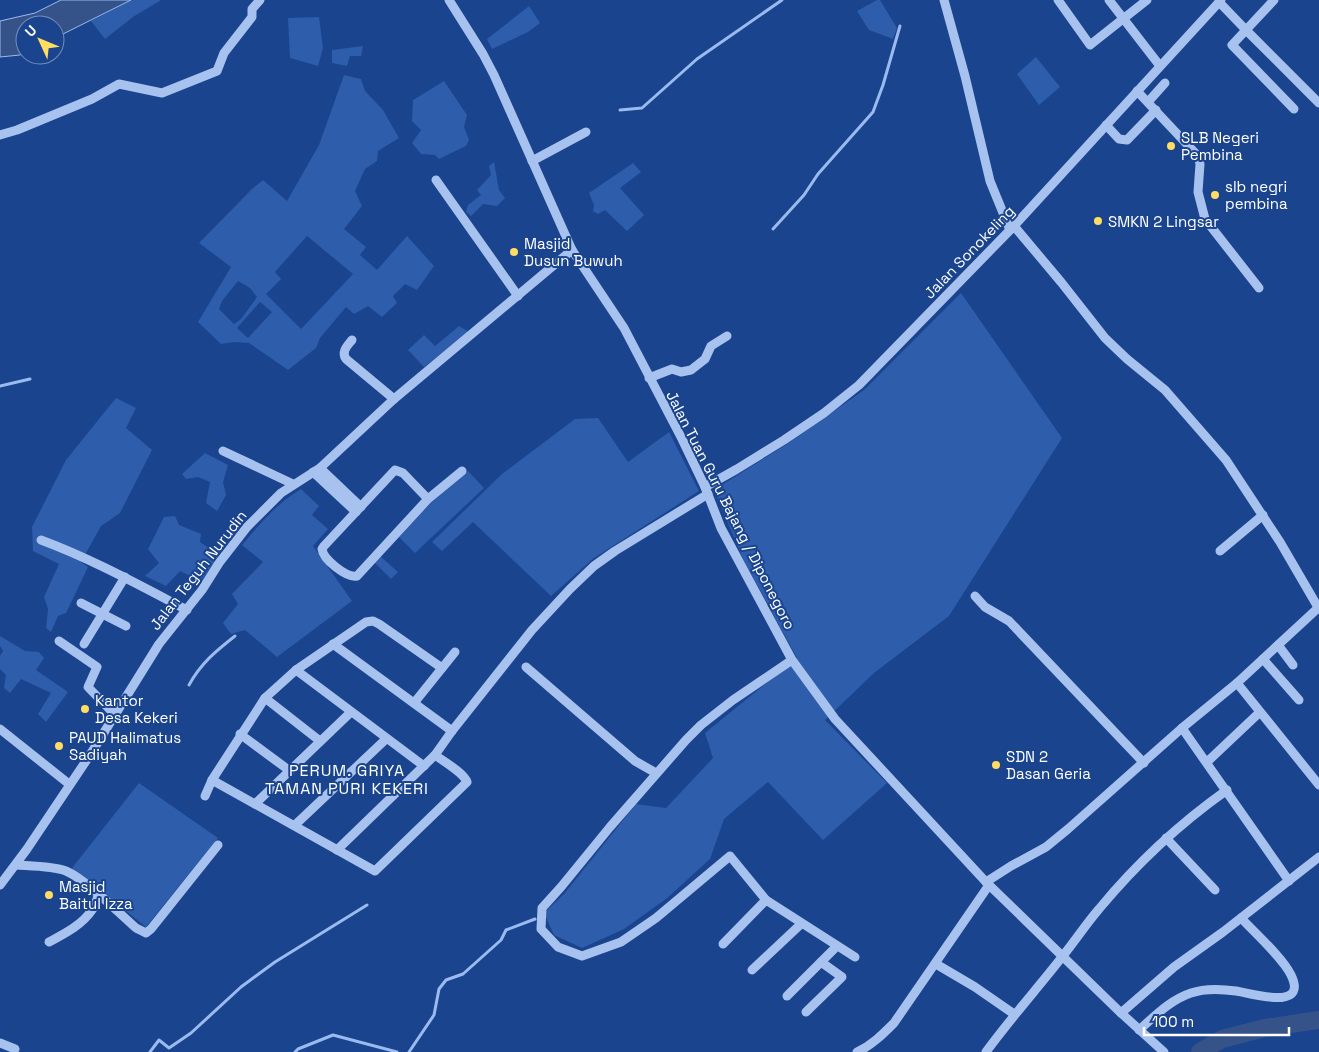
<svg xmlns="http://www.w3.org/2000/svg" width="1319" height="1052" viewBox="0 0 1319 1052" font-family="'Space Grotesk',sans-serif">
<style>
.green{fill:#2d5dab;fill-rule:evenodd}
.water{fill:#355389;stroke:#9abbf0}
.lines{fill:none;stroke-linecap:round;stroke-linejoin:round}
.stream{stroke:#9abbf0;stroke-width:3}
.river{stroke:#355389;stroke-width:18}
.minor{stroke:#a7c2ee;stroke-width:9}
.poi-dot{fill:#ffdd63;stroke:#1a448d;stroke-width:2}
.labels{text-anchor:middle;dominant-baseline:central;stroke-width:4;stroke-linejoin:round;paint-order:stroke}
.poi-label{font-size:15px;fill:#fff;stroke:#1a448d;text-anchor:start}
.street-label{font-size:15px;fill:#fff;stroke:#1a448d}
.neighbourhood-label{font-size:16px;letter-spacing:1px;fill:#fff;stroke:#1a448d}
</style>
<rect width="100%" height="100%" fill="#1a448d"/>
<g class="green">
<polygon points="131,0 161,0 133,17 105,39 91,21"/>
<polygon points="877,0 880,0 897,28 893,39 869,30 857,11"/>
<polygon points="529,6 540,23 528,32 492,49 487,39"/>
<polygon points="319,17 323,48 318,66 290,58 288,18"/>
<polygon points="363,46 361,56 350,56 347,66 332,63 332,50"/>
<polygon points="1036,57 1060,87 1039,105 1017,74"/>
<path d="M344,75L361,79L365,91L383,110L399,138L378,151L377,161L365,169L355,191L362,206L344,229L366,247L360,255L377,270L407,236L434,266L417,290L405,284L393,296L397,303L382,317L368,306L354,314L346,307L320,338L316,348L288,370L249,343L234,342L221,344L198,322L231,267L199,243L252,189L263,180L287,201L319,145ZM307,236L353,274L301,329L266,294L281,279L275,272ZM238,281L250,288L257,297L241,319L234,324L219,309L222,301ZM260,302L272,312L248,338L237,328Z"/>
<polygon points="444,81 467,115 464,127 469,140 466,146 439,159 435,155 421,154 412,143 421,130 412,121 413,100"/>
<polygon points="494,162 499,190 505,198 497,206 483,204 471,216 466,212 468,205 481,195 477,190 491,175 489,166"/>
<polygon points="633,163 641,172 620,188 644,215 627,231 605,210 598,214 593,211 594,205 589,193"/>
<polygon points="961,293 1062,438 949,616 874,673 825,720 887,783 823,840 768,782 724,819 710,859 666,899 624,929 582,948 554,935 544,913 564,894 636,804 666,808 713,758 705,733 797,658 744,561 714,490 790,442 864,390"/>
<polygon points="459,326 469,332 424,367 408,350 424,335 435,346"/>
<polygon points="116,398 136,408 126,428 152,450 120,513 101,526 81,562 88,567 66,613 58,616 51,632 46,628 48,609 44,597 59,564 33,551 32,527 66,460"/>
<polygon points="598,418 628,462 669,432 699,491 594,558 551,596 473,522 442,551 432,542 502,474 575,419"/>
<polygon points="205,453 228,465 223,482 226,495 217,511 206,503 210,482 198,477 186,479 182,474"/>
<polygon points="468,471 484,488 415,553 399,537 431,503"/>
<path d="M301,489L319,506L312,515L328,529L313,546L352,601L277,657L245,630L231,634L223,623L238,604L232,594L263,562L242,545C260,524 277,503 301,489Z"/>
<polygon points="175,516 179,525 201,534 200,542 219,555 201,581 180,571 166,586 145,576 159,563 148,549 164,517"/>
<polygon points="380,556 398,572 391,579 374,562"/>
<polygon points="0,636 25,651 39,652 44,658 36,670 68,692 46,722 38,714 51,693 21,679 10,693 4,688 6,675 0,669 0,656 3,651 0,646"/>
<polygon points="139,783 218,838 146,927 72,868"/>
</g>
<polygon class="water" points="61,0 131,0 55,38 55,25 25,25 25,52 20,55 0,57 0,21 35,13"/>
<g class="lines">
<g class="stream">
<polyline points="620,110 642,108 697,59 782,0"/>
<polyline points="773,229 804,195 818,174 873,112 883,85 900,26"/>
<polyline points="0,386 30,379"/>
<path d="M189,685C201,663 216,651 235,636"/>
<polyline points="150,1052 159,1040 169,1048 191,1033 241,987 275,962 367,905"/>
<polyline points="295,1052 298,1049 333,1035 397,1052"/>
<polyline points="409,1052 434,1015 439,989 446,980 463,974 501,940 506,930 535,919"/>
</g>
<polyline class="river" points="1200,1052 1222,1039 1265,1028 1319,1020"/>
<g class="minor">
<polyline points="449,0 483,54 494,75 572,250 624,328 682,439 705,487 721,528 792,660 835,719 986,882 1121,1013 1164,1052"/>
<polyline points="944,0 965,76 990,181 1010,230"/>
<polyline points="1058,0 1090,45 1147,0"/>
<polyline points="1109,0 1160,66"/>
<polyline points="1274,0 1246,30 1319,103"/>
<polyline points="1219,2 1246,30 1232,45 1294,109"/>
<polyline points="1137,91 1198,156 1200,164 1198,192 1205,219 1259,288"/>
<polyline points="1148,102 1165,83"/>
<polyline points="1106,125 1119,139 1127,140 1156,110"/>
<polyline points="0,135 17,130 92,99 119,84 162,93 217,71 224,53 252,17 252,9 260,0"/>
<polyline points="532,161 586,132"/>
<polyline points="436,180 518,296"/>
<polyline points="1014,226 1061,282 1105,338 1127,359 1165,390 1226,460 1280,542 1319,609"/>
<path d="M352,340C347,346 341,352 346,359L394,399"/>
<polyline points="649,378 672,369 681,372 691,370 705,359 711,346 727,336"/>
<polyline points="223,451 293,484"/>
<polyline points="320,468 361,507"/>
<polyline points="313,472 356,512"/>
<polyline points="705,487 737,469 784,440 824,413 859,385 1014,226 1221,0"/>
<path d="M428,499L403,473L395,470L324,546L322,549C323,559 346,578 357,576L428,499L462,471"/>
<path d="M41,540C92,559 139,585 187,610"/>
<polyline points="1220,551 1263,515"/>
<polyline points="975,596 985,607 1009,621 1144,763"/>
<polyline points="81,603 126,626"/>
<polyline points="59,641 97,667 88,687 115,715"/>
<polyline points="84,644 125,577"/>
<polyline points="333,644 452,731"/>
<polyline points="1278,645 1293,665"/>
<polyline points="1263,659 1299,700"/>
<polyline points="792,660 733,700 701,725 686,740 610,827 561,887 542,908 541,929 558,947 582,956 621,942 656,918 730,856 766,900 855,957"/>
<polyline points="526,667 635,761 656,773"/>
<polyline points="296,670 424,766"/>
<polyline points="1237,683 1319,785"/>
<polyline points="265,698 320,741"/>
<polyline points="414,703 455,652"/>
<polyline points="1182,728 1289,881"/>
<polyline points="0,729 69,784"/>
<polyline points="240,734 290,771"/>
<polyline points="1207,762 1260,712"/>
<path d="M212,780L375,871L467,782C464,773 443,761 435,755"/>
<polyline points="205,796 212,780 265,698 296,670 366,622 373,621 379,624 442,668"/>
<polyline points="255,804 351,712"/>
<polyline points="295,825 386,739"/>
<polyline points="1166,838 1215,890"/>
<polyline points="337,850 435,755 452,731 532,630 570,589 594,566 615,551 708,494"/>
<path d="M16,865C31,866 53,866 66,871C85,879 119,913 136,928L146,933L151,929L218,845"/>
<polyline points="986,882 1011,866 1046,847 1068,829 1182,728 1237,683 1319,607"/>
<polyline points="0,885 27,849 90,755 159,644 202,590 219,563 247,527 281,493 320,468 394,399 572,250"/>
<path d="M49,942C64,934 82,925 92,910C95,906 97,900 98,895"/>
<polyline points="723,944 766,900"/>
<polyline points="936,964 975,987 1014,1014"/>
<polyline points="752,970 801,924"/>
<polyline points="787,996 837,946"/>
<polyline points="806,1012 842,977 821,962"/>
<polyline points="1121,1013 1174,967 1223,932 1319,857"/>
<path d="M1139,1030C1155,1016 1170,1000 1191,993C1205,988 1222,989 1236,991C1250,993 1309,1012 1291,975C1283,958 1255,933 1241,918"/>
<polyline points="0,1043 15,1049"/>
<path d="M857,1052C872,1045 882,1035 894,1023L989,885"/>
<path d="M986,1052C1010,1019 1037,989 1062,957C1075,941 1086,924 1099,909C1137,863 1179,824 1227,790"/>
</g>
</g>
<g class="poi-dot">
<circle cx="1171" cy="146" r="5"/>
<circle cx="1215" cy="195" r="5"/>
<circle cx="1098" cy="221" r="5"/>
<circle cx="514" cy="252" r="5"/>
<circle cx="85" cy="709" r="5"/>
<circle cx="59" cy="746" r="5"/>
<circle cx="996" cy="765" r="5"/>
<circle cx="49" cy="895" r="5"/>
</g>
<g class="labels">
<g class="poi-label">
<text x="1181" y="137">SLB Negeri<tspan x="1181" dy="17">Pembina</tspan></text>
<text x="1225" y="186">slb negri<tspan x="1225" dy="17">pembina</tspan></text>
<text x="1108" y="221">SMKN 2 Lingsar</text>
<text x="524" y="243">Masjid<tspan x="524" dy="17">Dusun Buwuh</tspan></text>
<text x="95" y="700">Kantor<tspan x="95" dy="17">Desa Kekeri</tspan></text>
<text x="69" y="737">PAUD Halimatus<tspan x="69" dy="17">Sadiyah</tspan></text>
<text x="1006" y="756">SDN 2<tspan x="1006" dy="17">Dasan Geria</tspan></text>
<text x="59" y="886">Masjid<tspan x="59" dy="17">Baitul Izza</tspan></text>
</g>
<g class="street-label">
<text transform="translate(969 252) rotate(-46)">Jalan Sonokeling</text>
<text transform="translate(731 510) rotate(63)">Jalan Tuan Guru Bajang / Diponegoro</text>
<text transform="translate(198 570) rotate(-52)">Jalan Teguh Nurudin</text>
</g>
<g class="neighbourhood-label">
<text x="347" y="770">PERUM. GRIYA<tspan x="347" dy="18">TAMAN PURI KEKERI</tspan></text>
</g>
</g>
<g transform="translate(40 40) rotate(314)"><circle r="24" fill="#1a448d" stroke="#768fbb"/>
<path d="M0-4L9 19L0 12L-9 19Z" fill="#ffdd63"/>
<text y="-8" font-size="14" font-weight="bold" text-anchor="middle" fill="#ffffff">U</text>
</g>
<path d="M1144 1027v8h145v-8" fill="none" stroke="#ffffff" stroke-width="2.5"/>
<text x="1152" y="1027" font-size="15" fill="#ffffff" stroke="#1a448d" stroke-width="4" paint-order="stroke">100 m</text>
</svg>
